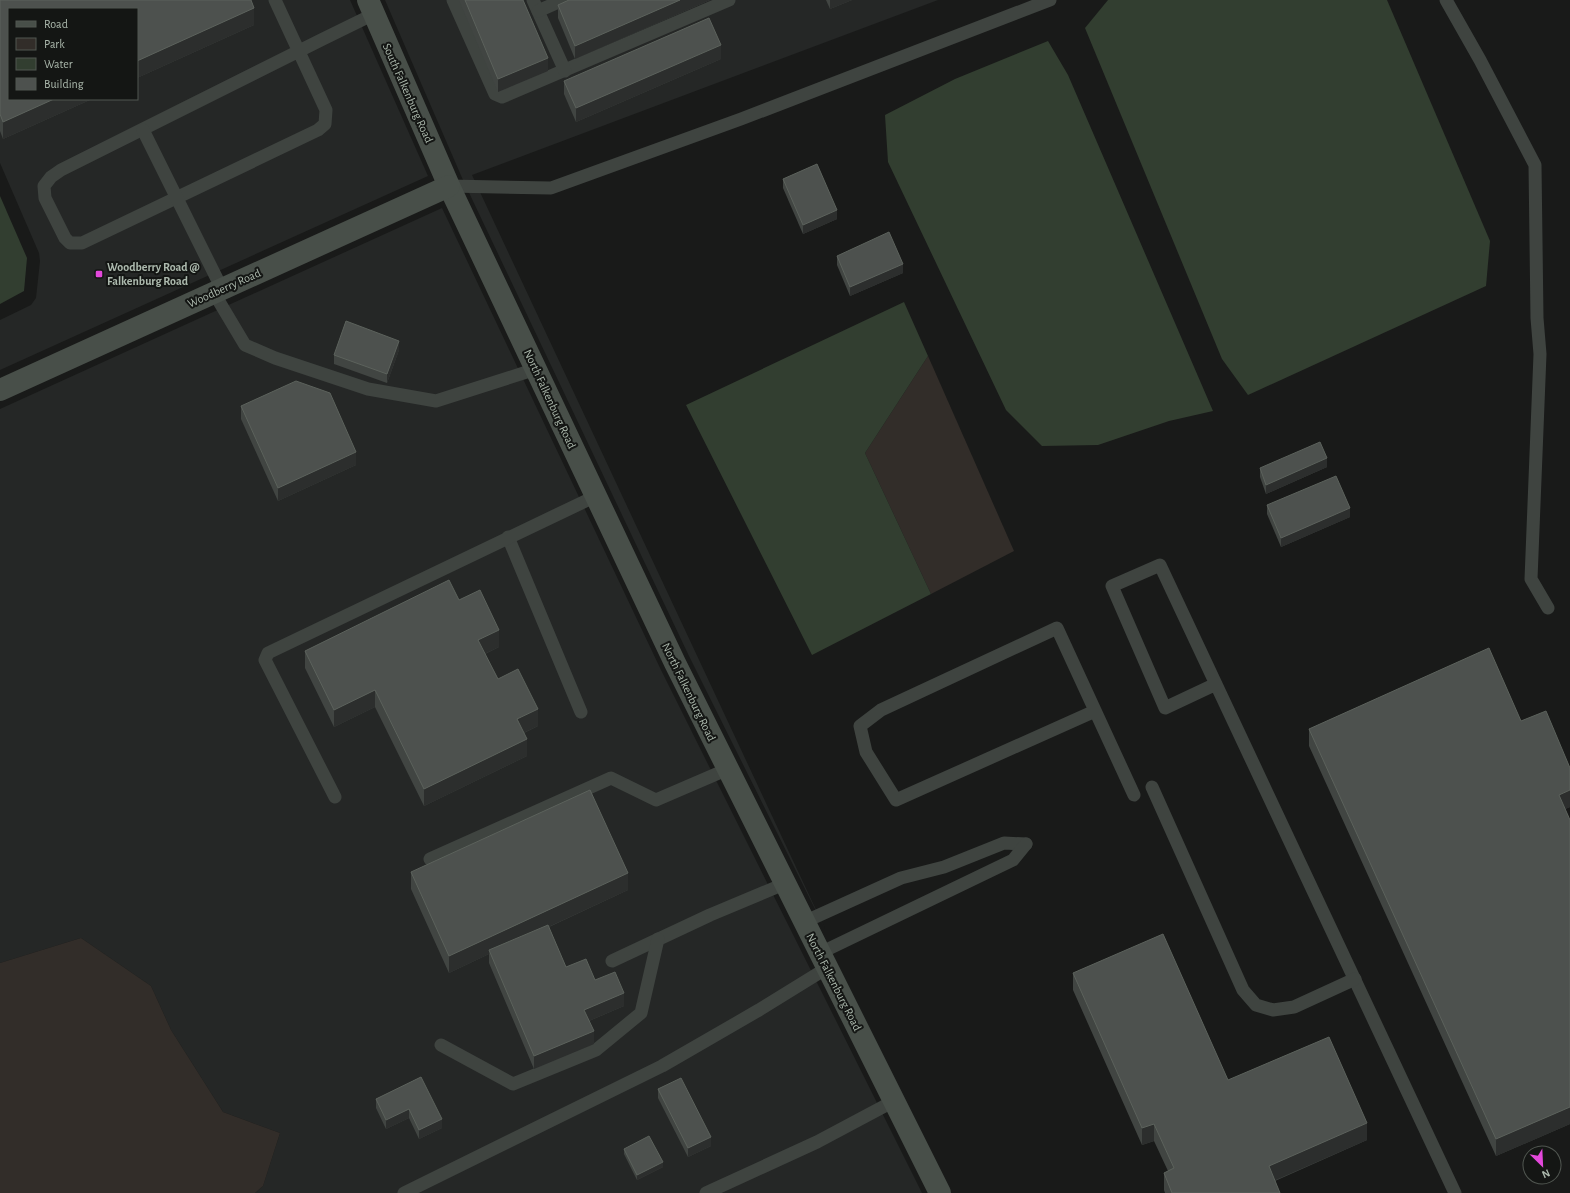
<svg xmlns="http://www.w3.org/2000/svg" width="1570" height="1193" viewBox="0 0 1570 1193" font-family="'Alegreya Sans',sans-serif">
<style>
.built{fill:#252726;fill-rule:evenodd}
.green{fill:#322d29}
.water{fill:#323e30}
.lines{fill:none;stroke-linecap:round;stroke-linejoin:round}
.lane{stroke:#3f4440;stroke-width:13}
.secondary{stroke:#484f49;stroke-width:22}
.wall{fill:#414542}
.shaded-wall{fill:#2c2e2d}
.building{fill:#4d514e;stroke:#5c625c}
.poi-dot{fill:#e348db;stroke:#141614;stroke-width:1.5}
.labels{text-anchor:middle;dominant-baseline:central;stroke-width:4;stroke-linejoin:round;paint-order:stroke}
.street-label{font-size:12px;fill:#acb9ad;stroke:#141614}
.poi-label{font-size:12px;font-weight:bold;fill:#acb9ad;stroke:#141614;text-anchor:start}
</style>
<rect width="100%" height="100%" fill="#191a19"/>
<g class="built">
<path d="M0,0H350L428,176L0,370V320L31,305L36,298L40,261L39,253L0,163ZM9,9H137V99H9Z"/>
<polygon points="385,0 938,0 472,175 825,929 689,656 463,180"/>
<polygon points="442,208 661,670 922,1193 255,1193 263,1186 280,1133 223,1112 171,1030 151,986 81,938 0,963 0,409"/>
</g>
<g class="green">
<polygon points="928,356 1014,551 931,594 865,453"/>
<polygon points="81,938 151,986 171,1030 223,1112 280,1133 263,1186 255,1193 0,1193 0,963"/>
</g>
<g class="water">
<polygon points="1108,0 1387,0 1490,241 1486,286 1248,395 1222,359 1085,28"/>
<polygon points="1048,41 1068,75 1213,411 1169,421 1098,445 1042,446 1006,410 888,162 885,115 955,79"/>
<polygon points="0,196 27,258 24,291 0,304"/>
<polygon points="904,302 928,356 865,453 931,594 812,655 686,405"/>
</g>
<g class="lines">
<g class="lane">
<polyline points="275,0 326,110 325,124 318,130 82,243 70,243 65,238 45,198 44,186 51,177 61,170 323,39 374,14"/>
<polyline points="453,0 495,94 502,97 729,0"/>
<polyline points="533,0 565,71"/>
<polyline points="1446,0 1480,60 1535,165 1537,318 1540,354 1531,579 1548,608"/>
<polyline points="538,11 563,0"/>
<polyline points="143,130 222,289"/>
<polyline points="449,186 551,188 741,119 1050,0"/>
<polyline points="214,293 245,345 275,358 368,389 436,401 536,369"/>
<polyline points="508,537 581,712"/>
<polyline points="1216,684 1165,708 1112,586 1160,565 1455,1193"/>
<polyline points="1095,711 896,800 866,752 860,726 881,710 1057,628 1134,795"/>
<polyline points="1152,787 1243,990 1256,1005 1273,1010 1294,1007 1355,979"/>
<polyline points="335,797 265,660 268,653 596,496"/>
<polyline points="430,859 611,778 656,800 728,769"/>
<polyline points="804,922 901,878 944,867 1004,843 1026,844"/>
<polyline points="820,953 1013,860 1026,844"/>
<polyline points="612,961 710,915 784,884"/>
<polyline points="441,1045 513,1084 596,1050 641,1013 658,939"/>
<polyline points="404,1193 662,1066 759,1010 827,968"/>
<polyline points="706,1193 817,1142 894,1101"/>
</g>
<g class="secondary">
<polyline points="368,0 449,186 675,663 940,1193"/>
<polyline points="0,390 449,186"/>
</g>
</g>
<g class="wall">
<polygon points="0,0 251,0 254,8 254,25 137,78 137,9 9,9 9,99 92,99 3,139 0,131"/>
<polygon points="459,0 523,0 548,71 498,92"/>
<polygon points="569,0 710,0 575,59 558,18 558,5"/>
<polygon points="826,0 852,0 830,9"/>
<polygon points="721,59 576,122 564,94 564,81"/>
<polygon points="783,179 837,219 803,234 783,188"/>
<polygon points="837,256 903,273 850,296 837,265"/>
<polygon points="399,350 387,383 334,364 334,355"/>
<polygon points="241,406 356,465 278,501 241,419"/>
<polygon points="1327,467 1266,494 1260,477 1260,468"/>
<polygon points="1267,505 1350,517 1281,547 1267,514"/>
<polygon points="459,600 499,647 485,654 498,679 538,726 524,733 527,756 424,806 375,707 334,727 305,668 305,651"/>
<polygon points="1521,721 1570,807 1565,809 1570,820 1570,1124 1496,1156 1309,746 1309,729"/>
<polygon points="411,872 628,890 549,927 566,967 595,980 624,1006 589,1021 594,1044 534,1069 489,963 489,954 449,973 411,889"/>
<polygon points="1073,973 1228,1080 1367,1140 1275,1181 1280,1193 1165,1193 1164,1190 1164,1173 1168,1171 1154,1141 1142,1145 1073,990"/>
<polygon points="421,1077 442,1128 419,1139 409,1118 386,1129 376,1108 376,1099"/>
<polygon points="658,1089 711,1146 688,1157 658,1098"/>
<polygon points="624,1149 663,1167 637,1180 624,1154"/>
</g>
<g class="shaded-wall">
<polygon points="680,0 710,0 575,59 575,46"/>
<polygon points="830,0 852,0 830,9"/>
<polygon points="254,8 254,25 137,78 137,61"/>
<polygon points="721,45 721,59 576,122 576,108"/>
<polygon points="548,58 548,71 498,92 498,79"/>
<polygon points="54,99 92,99 3,139 3,122"/>
<polygon points="837,210 837,219 803,234 803,225"/>
<polygon points="903,264 903,273 850,296 850,287"/>
<polygon points="399,341 399,350 387,383 387,374"/>
<polygon points="356,452 356,465 278,501 278,488"/>
<polygon points="1327,458 1327,467 1266,494 1266,485"/>
<polygon points="1350,508 1350,517 1281,547 1281,538"/>
<polygon points="499,630 499,647 478,657 478,640"/>
<polygon points="375,690 375,707 334,727 334,710"/>
<polygon points="538,709 538,726 517,736 517,719"/>
<polygon points="527,739 527,756 424,806 424,789"/>
<polygon points="1570,790 1570,807 1559,812 1559,795"/>
<polygon points="628,873 628,890 490,954 489,950 489,954 449,973 449,956"/>
<polygon points="624,993 624,1006 584,1023 584,1010"/>
<polygon points="594,1031 594,1044 534,1069 534,1056"/>
<polygon points="1570,1107 1570,1124 1496,1156 1496,1139"/>
<polygon points="409,1109 409,1118 386,1129 386,1120"/>
<polygon points="442,1119 442,1128 419,1139 419,1130"/>
<polygon points="1367,1123 1367,1140 1269,1183 1269,1166"/>
<polygon points="1154,1124 1154,1141 1142,1145 1142,1128"/>
<polygon points="711,1137 711,1146 688,1157 688,1148"/>
<polygon points="663,1162 663,1167 637,1180 637,1175"/>
</g>
<g class="building">
<polygon points="0,0 251,0 254,8 137,61 137,9 9,9 9,99 54,99 3,122 0,114"/>
<polygon points="465,0 523,0 548,58 498,79"/>
<polygon points="569,0 680,0 575,46 558,5"/>
<polygon points="709,18 721,45 576,108 564,81"/>
<polygon points="817,164 837,210 803,225 783,179"/>
<polygon points="889,232 903,264 850,287 837,256"/>
<polygon points="346,321 399,341 387,374 334,355"/>
<polygon points="296,381 330,393 356,452 278,488 241,406"/>
<polygon points="1320,442 1327,458 1266,485 1260,468"/>
<polygon points="1336,476 1350,508 1281,538 1267,505"/>
<polygon points="449,580 459,600 480,590 499,630 478,640 498,679 518,669 538,709 517,719 527,739 424,789 375,690 334,710 305,651"/>
<polygon points="1489,648 1521,721 1546,711 1570,768 1570,790 1559,795 1570,820 1570,1107 1496,1139 1309,729"/>
<polygon points="590,790 628,873 449,956 411,872"/>
<polygon points="548,925 566,967 586,959 595,980 615,972 624,993 584,1010 594,1031 534,1056 489,950"/>
<polygon points="1163,934 1228,1080 1329,1037 1367,1123 1269,1166 1280,1193 1172,1193 1164,1173 1174,1168 1154,1124 1142,1128 1073,973"/>
<polygon points="421,1077 442,1119 419,1130 409,1109 386,1120 376,1099"/>
<polygon points="681,1078 711,1137 688,1148 658,1089"/>
<polygon points="649,1136 663,1162 637,1175 624,1149"/>
</g>
<rect class="poi-dot" x="95" y="270" width="8" height="8" rx="2"/>
<g class="labels">
<g class="street-label">
<text transform="translate(408 93) rotate(66)">South Falkenburg Road</text>
<text transform="translate(224 288) rotate(-24)">Woodberry Road</text>
<text transform="translate(550 399) rotate(65)">North Falkenburg Road</text>
<text transform="translate(689 692) rotate(64)">North Falkenburg Road</text>
<text transform="translate(834 982) rotate(63)">North Falkenburg Road</text>
</g>
<g class="poi-label">
<text x="107" y="267">Woodberry Road @<tspan x="107" dy="14">Falkenburg Road</tspan></text>
</g>
</g>
<rect x="8" y="8" width="130" height="92" fill="#141614" stroke="#515751"/>
<rect x="16" y="21" width="20" height="6" fill="#484f49" stroke="#515751"/>
<text x="44" y="28" font-size="12" fill="#acb9ad">Road</text>
<rect x="16" y="38" width="20" height="12" fill="#322d29" stroke="#515751"/>
<text x="44" y="48" font-size="12" fill="#acb9ad">Park</text>
<rect x="16" y="58" width="20" height="12" fill="#323e30" stroke="#515751"/>
<text x="44" y="68" font-size="12" fill="#acb9ad">Water</text>
<rect x="16" y="78" width="20" height="12" fill="#4d514e" stroke="#515751"/>
<text x="44" y="88" font-size="12" fill="#acb9ad">Building</text>
<g transform="translate(1542 1165) rotate(156)"><circle r="19" fill="#141614" stroke="#515751"/>
<path d="M0-3L7 15L0 10L-7 15Z" fill="#e348db"/>
<text y="-6" font-size="11" font-weight="bold" text-anchor="middle" fill="#acb9ad">N</text>
</g>
</svg>
